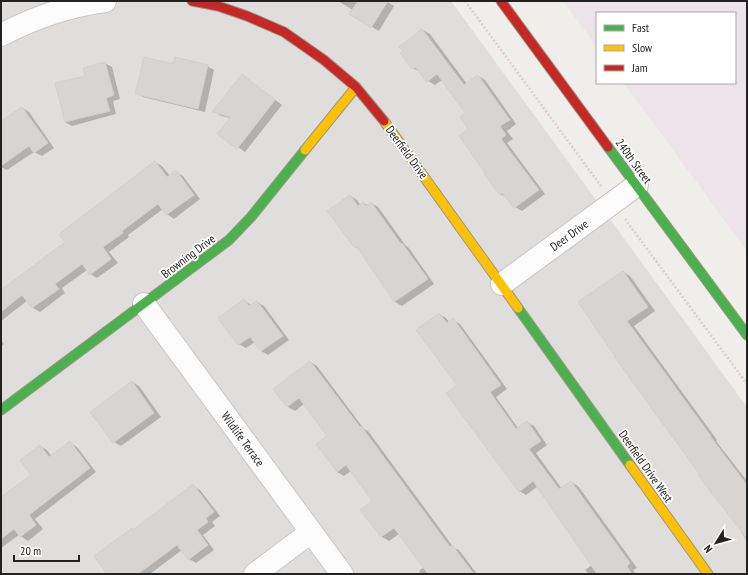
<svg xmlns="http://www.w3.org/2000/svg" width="748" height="575" viewBox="0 0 748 575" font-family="'PT Sans Narrow',sans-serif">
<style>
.residential{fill:#dfdedc}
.industrial{fill:#ede4e9}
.shadow{fill:#0003}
.building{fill:#d7d4d2;stroke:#d3d0cc}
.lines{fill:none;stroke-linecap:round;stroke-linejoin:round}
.street-casing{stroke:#c9c8c7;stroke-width:24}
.fast-casing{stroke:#999a82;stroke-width:11}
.slow-casing{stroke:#999a82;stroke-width:11}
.jam-casing{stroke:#999a82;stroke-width:11}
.path{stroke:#dccecd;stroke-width:2.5;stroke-dasharray:2 2;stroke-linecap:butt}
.street{stroke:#fdfcfc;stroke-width:22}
.fast{stroke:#4caf50;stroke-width:9}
.slow{stroke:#ffc107;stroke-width:9}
.jam{stroke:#c62828;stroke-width:9}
.labels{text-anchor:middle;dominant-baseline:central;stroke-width:3.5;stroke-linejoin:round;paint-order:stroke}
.street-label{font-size:12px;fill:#222;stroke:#fff}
</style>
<rect width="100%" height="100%" fill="#f0eeeb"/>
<polygon class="residential" points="1,1 451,1 747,407 747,574 1,574"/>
<polygon class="industrial" points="563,1 747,1 747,251 624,83 735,83 735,13 597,13 597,47"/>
<g class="shadow">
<polygon points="338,1 386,1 394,6 379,31 350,14 353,10"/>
<polygon points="423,30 430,34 467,84 478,76 485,80 516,124 507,131 513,139 507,143 545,194 522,211 515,207 508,198 500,194 487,173 470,129 466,113 442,80 435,85 428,81 420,72 413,68"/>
<polygon points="105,63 112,67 120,99 113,101 116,114 72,126 65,122 86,76"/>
<polygon points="207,66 214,70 205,112 143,97 137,93"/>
<polygon points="242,75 282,105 245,152 219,133 231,118 221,116 214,112"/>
<polygon points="22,108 29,112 54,148 42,156 34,152 7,170 1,167 1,122"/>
<polygon points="155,162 162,166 170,176 176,172 183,176 200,199 174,219 167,214 163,209 128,235 129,237 109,252 118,263 97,278 90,274 87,270 62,288 65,293 40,312 33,308 28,300 1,321 1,292 67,243"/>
<polygon points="350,196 357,200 360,205 363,203 368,205 371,203 378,207 406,246 409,248 434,284 402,306 395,302 359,249 355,247 329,212"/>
<polygon points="623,272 630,276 655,311 634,326 717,440 716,441 747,481 747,541 741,532 742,531 616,357"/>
<polygon points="244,300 252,306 257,302 264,306 289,340 268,355 261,351 255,342 246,348 239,344"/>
<polygon points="439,314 446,318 449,322 453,320 460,324 507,389 496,397 518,428 527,422 534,426 547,445 536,453 562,489 571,482 578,486 637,568 633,570 635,574 589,574 585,570 592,565 537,487 526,495 519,491 459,385"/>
<polygon points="1,340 4,344 1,347"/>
<polygon points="310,362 317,366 364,429 368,431 454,548 459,550 477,574 421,574 419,571 424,567 399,534 389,541 382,537 361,510 373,501 351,471 344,476 337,472 328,436 304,404 295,411 288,407 274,389"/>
<polygon points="132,382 139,386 161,417 121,446 114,442"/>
<polygon points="70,443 77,447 96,472 35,519 43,529 28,541 19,535 1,548 1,499 32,475 40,446 47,450 52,457"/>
<polygon points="193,486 200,490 220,516 212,522 215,526 203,535 214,550 196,563 189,559 182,550 150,574 109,574 133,530"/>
</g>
<g class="building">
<polygon points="358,1 388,1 371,28 349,14"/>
<polygon points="422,29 464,85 478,75 510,120 500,126 506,135 501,139 539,190 514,208 502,193 500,195 484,174 485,173 459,136 468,129 460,117 465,113 437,74 427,82 415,67 412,69 400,53 403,51 399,47"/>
<polygon points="144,57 173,64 175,57 208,65 198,109 135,94"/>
<polygon points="105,62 114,95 106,98 110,111 65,122 55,83 85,76 83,68"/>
<polygon points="242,74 275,100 237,149 217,134 231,117 212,112"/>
<polygon points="22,107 48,143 34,153 29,146 1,166 1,121"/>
<polygon points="155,161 167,177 176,170 194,195 166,215 158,204 122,231 123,233 103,247 111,259 90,275 82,264 55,284 59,289 32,308 22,295 1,312 1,290 65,242 59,234"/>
<polygon points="350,195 358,206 363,202 366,206 371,202 401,244 402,243 428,279 394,302 356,246 354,247 327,211"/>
<polygon points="623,271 648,307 627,321 711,436 710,436 747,485 747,539 698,475 700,475 614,356 615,356 578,302"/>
<polygon points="244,299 249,306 257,301 283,336 261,351 250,337 238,345 218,318"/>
<polygon points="439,313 447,323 453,318 501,385 490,392 516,429 527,421 541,441 529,449 559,489 571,481 630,563 627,566 632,574 597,574 533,481 519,492 476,434 446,393 457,385 416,330"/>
<polygon points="310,361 360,427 361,426 450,547 452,545 474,574 428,574 394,528 381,537 360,510 372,501 346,465 337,472 316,444 327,436 299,398 287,407 273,389"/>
<polygon points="132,381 154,413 113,443 90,412"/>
<polygon points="70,441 90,468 29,515 36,525 20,537 14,529 1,539 1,497 31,475 20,460 40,445 49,457"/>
<polygon points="193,484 214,512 206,518 208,522 197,530 208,545 188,560 177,545 138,574 107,574 94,556 132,528 133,530"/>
</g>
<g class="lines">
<defs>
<g id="street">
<path d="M1,35C33,18 68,6 105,1"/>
<polyline points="502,284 637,185"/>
<polyline points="144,304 342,574"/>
<polyline points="255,574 311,532"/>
</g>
<g id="fast">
<polyline points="608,147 747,335"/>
<polyline points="518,308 630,465"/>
<polyline points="1,410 229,240 251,217 305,150"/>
</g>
<g id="slow">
<polyline points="384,121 518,308"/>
<polyline points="305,150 356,87"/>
<polyline points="630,465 708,574"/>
</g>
<g id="jam">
<polyline points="192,1 218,6 247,16 284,32 324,60 356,87 384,121"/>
<polyline points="501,1 608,147"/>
</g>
</defs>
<use href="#street" class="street-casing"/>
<use href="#fast" class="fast-casing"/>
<use href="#slow" class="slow-casing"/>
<use href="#jam" class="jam-casing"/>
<g class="path">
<polyline points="465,1 601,186"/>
<polyline points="625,219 747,384"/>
</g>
<use href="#street" class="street"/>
<use href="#fast" class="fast"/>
<use href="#slow" class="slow"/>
<use href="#jam" class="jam"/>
</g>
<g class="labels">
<g class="street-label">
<text transform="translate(407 152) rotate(54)">Deerfield Drive</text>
<text transform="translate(634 161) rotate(54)">240th Street</text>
<text transform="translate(569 235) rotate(-36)">Deer Drive</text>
<text transform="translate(188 256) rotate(-37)">Browning Drive</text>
<text transform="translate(243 439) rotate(54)">Wildlife Terrace</text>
<text transform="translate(646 466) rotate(55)">Deerfield Drive West</text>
</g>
</g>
<rect width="748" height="575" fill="none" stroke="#222222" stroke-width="4"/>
<rect x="596" y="12" width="140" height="72" fill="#ffffff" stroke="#a7a7a7"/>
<rect x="604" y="25" width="20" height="6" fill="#4caf50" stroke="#a7a7a7"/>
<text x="632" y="32" font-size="12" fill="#222222">Fast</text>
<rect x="604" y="45" width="20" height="6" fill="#ffc107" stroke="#a7a7a7"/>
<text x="632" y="52" font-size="12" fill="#222222">Slow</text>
<rect x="604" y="65" width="20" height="6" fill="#c62828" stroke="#a7a7a7"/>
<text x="632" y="72" font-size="12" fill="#222222">Jam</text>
<g transform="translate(716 543) rotate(233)" stroke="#ffffff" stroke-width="3" paint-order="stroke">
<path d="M0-3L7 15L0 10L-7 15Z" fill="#222222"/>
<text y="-6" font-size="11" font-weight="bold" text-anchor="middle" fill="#222222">N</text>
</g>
<path d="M14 555v6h65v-6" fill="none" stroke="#222222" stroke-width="2"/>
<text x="20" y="555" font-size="12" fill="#222222" stroke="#ffffff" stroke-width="3" paint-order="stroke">20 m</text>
</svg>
